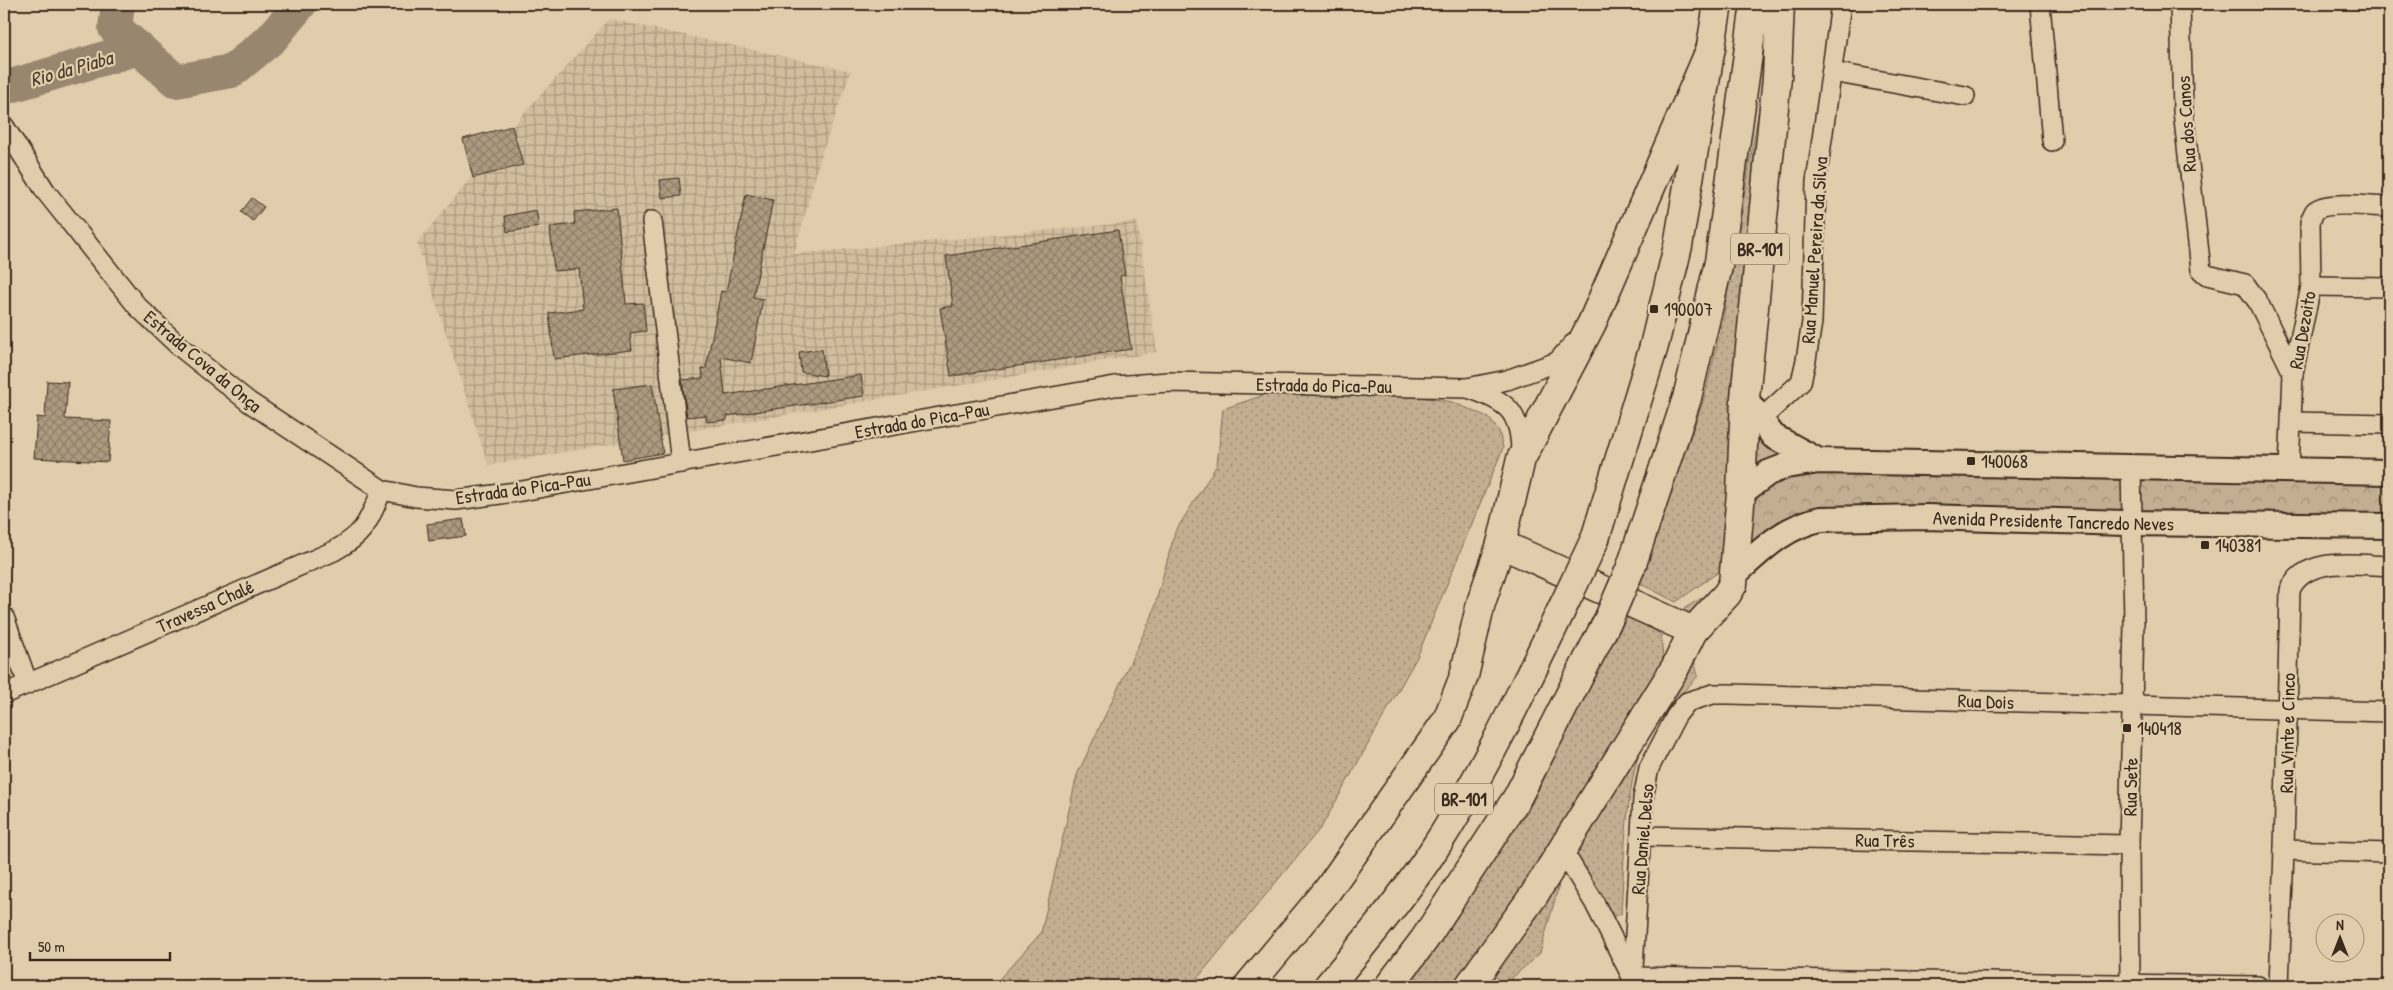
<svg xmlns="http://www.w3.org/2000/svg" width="2393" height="990" viewBox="0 0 2393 990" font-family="'Patrick Hand',sans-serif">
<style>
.industrial{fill:url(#industrial-grid)}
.grass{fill:url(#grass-dots);stroke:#7f6c58}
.forest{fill:url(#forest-crowns);stroke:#7f6c58}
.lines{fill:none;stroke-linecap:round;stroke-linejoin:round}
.river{stroke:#99866e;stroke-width:34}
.building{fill:url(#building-cross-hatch);stroke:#3b2a1e}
.minor-casing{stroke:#3b2a1e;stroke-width:22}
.major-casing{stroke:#3b2a1e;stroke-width:28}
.highway-casing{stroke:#3b2a1e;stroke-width:31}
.minor{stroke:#e1ccab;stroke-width:19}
.major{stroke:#e1ccab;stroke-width:24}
.highway{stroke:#e1ccab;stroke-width:28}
.highway-bridge-casing{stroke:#3b2a1e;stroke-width:31;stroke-linecap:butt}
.highway-bridge{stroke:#e1ccab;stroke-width:28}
.poi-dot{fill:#3b2a1e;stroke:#e1ccab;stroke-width:2}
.labels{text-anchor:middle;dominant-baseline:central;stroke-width:4.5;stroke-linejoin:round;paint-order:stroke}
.shield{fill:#e1ccab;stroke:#6d5b48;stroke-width:1}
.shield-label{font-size:18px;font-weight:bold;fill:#3b2a1e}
.street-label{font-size:19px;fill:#3b2a1e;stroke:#e1ccab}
.poi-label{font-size:19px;fill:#3b2a1e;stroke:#e1ccab;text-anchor:start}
.water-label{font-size:20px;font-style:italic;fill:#4e3c2e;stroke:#e1ccab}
</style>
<defs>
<pattern id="industrial-grid" width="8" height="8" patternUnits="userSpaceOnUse" patternTransform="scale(1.25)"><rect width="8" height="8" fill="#d2bd9e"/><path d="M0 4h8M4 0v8" fill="none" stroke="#ac9a80"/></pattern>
<pattern id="grass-dots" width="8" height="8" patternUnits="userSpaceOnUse" patternTransform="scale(1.25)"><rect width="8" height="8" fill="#c3ae91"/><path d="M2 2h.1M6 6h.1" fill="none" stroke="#a08e76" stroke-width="1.8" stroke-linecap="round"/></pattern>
<pattern id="forest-crowns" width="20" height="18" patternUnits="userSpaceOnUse" patternTransform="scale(1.25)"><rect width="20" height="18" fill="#c3ae91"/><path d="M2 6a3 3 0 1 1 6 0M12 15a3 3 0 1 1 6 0" fill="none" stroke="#a08e76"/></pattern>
<pattern id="building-cross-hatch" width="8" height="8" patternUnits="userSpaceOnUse" patternTransform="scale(1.25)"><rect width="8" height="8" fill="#ae9a80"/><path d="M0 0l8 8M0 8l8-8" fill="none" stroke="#8f7e68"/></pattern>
</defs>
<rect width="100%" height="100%" fill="#e1ccab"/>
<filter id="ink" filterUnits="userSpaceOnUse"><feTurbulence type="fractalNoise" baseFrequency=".02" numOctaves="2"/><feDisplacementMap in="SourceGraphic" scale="10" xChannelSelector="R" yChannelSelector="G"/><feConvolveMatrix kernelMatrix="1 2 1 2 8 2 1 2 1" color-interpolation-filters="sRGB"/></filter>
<g filter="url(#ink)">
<polygon class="industrial" points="609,19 851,71 821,156 794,254 1137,222 1157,352 488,465 417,243 524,113"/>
<g class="grass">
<polygon points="1774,21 1724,568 1676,602 1637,582 1703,402 1722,325"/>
<polygon points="1267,394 1415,396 1452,402 1488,417 1499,431 1503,448 1417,657 1322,826 1191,986 993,986 1041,933 1077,775 1152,616 1175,532 1217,465 1223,409"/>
<path d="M1720,587L1734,597L1710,634L1693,655L1698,676C1684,692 1660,713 1649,730C1625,769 1624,866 1621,914L1612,917L1606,911L1571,850L1688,662L1680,611Z"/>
<polygon points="1630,613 1661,635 1663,659 1656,682 1544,859 1454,986 1400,986 1528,811 1594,676"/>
<polygon points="1559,885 1540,953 1512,978 1510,986 1486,986 1516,937"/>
</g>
<polygon class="forest" points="1751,430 1831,466 2389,478 2389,519 1797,512 1749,544"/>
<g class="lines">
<g class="river">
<polyline points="118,4 115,28 176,81 232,71 272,38 300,4"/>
<polyline points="4,88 139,48"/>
</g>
</g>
<g class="building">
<polygon points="512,126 523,165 473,178 463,139"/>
<polygon points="679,178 681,196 662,198 660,180"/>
<polygon points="746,194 773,200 753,297 763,299 751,363 721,357 725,395 861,375 864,396 727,416 727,420 707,422 706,415 687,417 682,380 703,378 702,369 706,368 721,291 726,292"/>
<polygon points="252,198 264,207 253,221 241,212"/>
<polygon points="617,208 626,304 643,303 646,331 630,333 632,350 554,359 549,313 583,309 579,269 554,271 550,227 575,224 574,212"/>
<polygon points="536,210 539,227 507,232 505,216"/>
<polygon points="1118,230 1125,275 1120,276 1131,349 951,376 940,308 953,306 946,256"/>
<polygon points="822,349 825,376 801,372 799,352"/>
<polygon points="47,381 68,382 65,419 111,421 108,462 34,458 37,417 45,418"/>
<polygon points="652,384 663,453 623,460 613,389"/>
<polygon points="463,519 466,536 429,541 427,524"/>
</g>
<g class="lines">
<defs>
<g id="minor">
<polyline points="2040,4 2052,141"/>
<polyline points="2180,4 2183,111 2201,270 2207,275 2245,284 2258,302 2293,373"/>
<polyline points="1832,72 1965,96"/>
<polyline points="4,126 46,192 137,306 179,346 249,402 382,490 416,497 456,500 516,492 1115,386 1168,382 1467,388 1507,380 1557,362 1573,344"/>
<polyline points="652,221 681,463"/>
<polyline points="2311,286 2389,287"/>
<path d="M1468,388C1507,401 1521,411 1521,454"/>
<polyline points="1760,420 1801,382 1806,360 1812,322 1816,182 1841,4"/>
<polyline points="2293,422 2389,424"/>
<path d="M2289,469L2293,373L2311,286L2310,222C2312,218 2313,213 2315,211C2326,200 2374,207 2389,207"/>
<polyline points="4,617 28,684"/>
<path d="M4,694L334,551C366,533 368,522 382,490"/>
<polyline points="1641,836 2129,845"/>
<polyline points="1561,848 1594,902 1632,977 2258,986"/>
<polyline points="2284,850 2389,853"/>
<polyline points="1632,986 1643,798 1649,768 1676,716 1687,702 1713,694 1729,694 2389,712"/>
<polyline points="2130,986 2129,845 2134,623 2131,467"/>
<path d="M2279,986L2284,850L2290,590C2305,555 2358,565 2389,566"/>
</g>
<g id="major">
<polyline points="1745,398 1773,436 1819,461"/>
<polyline points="1741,493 1768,473 1786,466 1819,461 2389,472"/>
<path id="s1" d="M1735,574C1762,550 1785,526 1821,519L1926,517L2125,523L2389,526"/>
</g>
<g id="highway">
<polyline points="1595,539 1654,346 1678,246 1718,4"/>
<polyline points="1501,544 1693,631"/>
<polyline points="1631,567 1687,398 1719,262 1755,4"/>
<polyline points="1248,986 1327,891 1447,720 1464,676 1481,603 1501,544 1521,459 1592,323 1711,48"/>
<path d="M1328,986C1364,944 1400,900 1431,854C1485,772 1527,681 1570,592"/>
<polyline points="1389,986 1424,940 1517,798 1609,618"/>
<polyline points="1469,986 1534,895 1675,668 1693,631 1727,594 1733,584 1741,493 1745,398 1777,77 1780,4"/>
</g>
</defs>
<use href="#minor" class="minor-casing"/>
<use href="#major" class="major-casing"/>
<use href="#highway" class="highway-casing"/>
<use href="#minor" class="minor"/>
<use href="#major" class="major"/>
<use href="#highway" class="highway"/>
<defs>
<g id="highway-bridge">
<polyline points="1570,592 1595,539"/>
<polyline points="1609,618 1631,567"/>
</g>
</defs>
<use href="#highway-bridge" class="highway-bridge-casing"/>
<use href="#highway-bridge" class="highway-bridge"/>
</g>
</g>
<g class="poi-dot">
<rect x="1649" y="304" width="10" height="10" rx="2.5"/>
<rect x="1966" y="456" width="10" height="10" rx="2.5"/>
<rect x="2200" y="540" width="10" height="10" rx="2.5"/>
<rect x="2122" y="723" width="10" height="10" rx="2.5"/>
</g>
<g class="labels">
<g class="shield">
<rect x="1731" y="233.5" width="58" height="31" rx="4"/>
<rect x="1435" y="783.5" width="58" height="31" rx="4"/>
</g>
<g class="shield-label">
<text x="1760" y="249">BR-101</text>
<text x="1464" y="799">BR-101</text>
</g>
<g class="street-label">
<text transform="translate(2186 124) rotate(-94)">Rua dos Canos</text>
<text transform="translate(1814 250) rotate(-86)">Rua Manuel Pereira da Silva</text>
<text transform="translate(2302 330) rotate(-80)">Rua Dezoito</text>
<text transform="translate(203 361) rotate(40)">Estrada Cova da Onça</text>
<text transform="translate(1324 385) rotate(1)">Estrada do Pica-Pau</text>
<text transform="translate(922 420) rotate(-10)">Estrada do Pica-Pau</text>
<text transform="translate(523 488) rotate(-8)">Estrada do Pica-Pau</text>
<text stroke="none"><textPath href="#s1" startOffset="336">Avenida Presidente Tancredo Neves</textPath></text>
<text transform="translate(205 606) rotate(-24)">Travessa Chalé</text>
<text transform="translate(1986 701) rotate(2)">Rua Dois</text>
<text transform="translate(2287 733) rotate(-89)">Rua Vinte e Cinco</text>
<text transform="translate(2130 787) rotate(-89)">Rua Sete</text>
<text transform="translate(1642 839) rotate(-85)">Rua Daniel Delso</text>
<text transform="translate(1885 840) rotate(1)">Rua Três</text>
</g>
<g class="poi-label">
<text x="1664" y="309">190007</text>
<text x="1981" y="461">140068</text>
<text x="2215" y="545">140381</text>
<text x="2137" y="728">140418</text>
</g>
<g class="water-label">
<text transform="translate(71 68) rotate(-16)">Rio da Piaba</text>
</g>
</g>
<rect width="2393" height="990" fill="none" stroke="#e1ccab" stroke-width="20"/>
<rect x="10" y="10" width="2373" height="970" fill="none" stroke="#3b2a1e" stroke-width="2" filter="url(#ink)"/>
<g transform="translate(2340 938)"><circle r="24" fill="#e1ccab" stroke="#9f8b73"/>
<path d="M0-4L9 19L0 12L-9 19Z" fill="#3b2a1e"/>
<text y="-8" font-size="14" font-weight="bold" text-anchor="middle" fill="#3b2a1e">N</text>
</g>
<path d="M30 952v8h140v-8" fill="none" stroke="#3b2a1e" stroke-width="2.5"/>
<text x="38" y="952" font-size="15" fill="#3b2a1e" stroke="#e1ccab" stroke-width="4" paint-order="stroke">50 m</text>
</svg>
